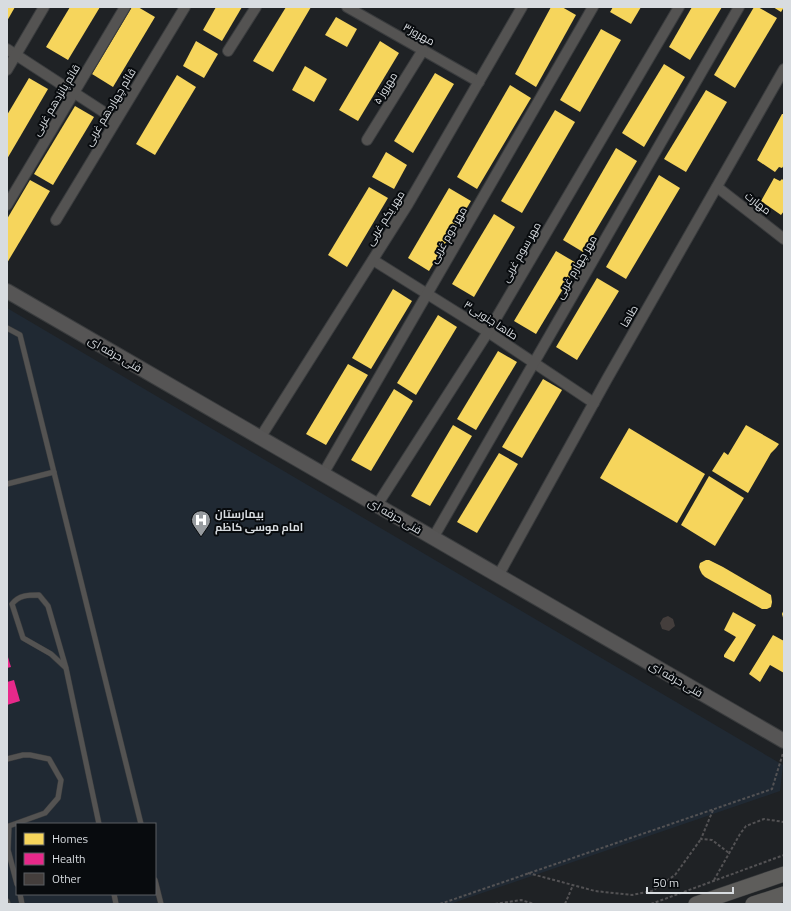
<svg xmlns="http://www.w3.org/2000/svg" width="791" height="911" viewBox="0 0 791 911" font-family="'Titillium Web',Cairo,sans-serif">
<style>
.built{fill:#202933;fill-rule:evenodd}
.homes{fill:#f6d55c}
.health{fill:#e7298a}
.building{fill:#443e3c}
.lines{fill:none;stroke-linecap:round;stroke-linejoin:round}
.lane-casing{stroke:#3a3c3e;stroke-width:6}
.street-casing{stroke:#3a3c3e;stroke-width:12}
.secondary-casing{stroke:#3a3c3e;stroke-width:16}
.primary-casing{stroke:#3a3c3e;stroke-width:16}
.path{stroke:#535254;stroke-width:2;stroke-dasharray:3 2;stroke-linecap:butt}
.lane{stroke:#545352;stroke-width:5}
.street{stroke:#545352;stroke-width:10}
.secondary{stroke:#565555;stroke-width:14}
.primary{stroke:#5e5d5b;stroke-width:15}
.labels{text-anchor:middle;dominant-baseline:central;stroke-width:4;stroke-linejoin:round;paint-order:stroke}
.street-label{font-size:11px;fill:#d8dce0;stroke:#080b0e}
.poi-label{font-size:11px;font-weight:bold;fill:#d8dce0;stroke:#080b0e;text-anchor:start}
</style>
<rect width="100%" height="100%" fill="#1f2225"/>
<path class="built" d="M7,308L783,765L780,791L450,904H7ZM17,824H155V894H17Z"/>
<g class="homes">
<polygon points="7,7 15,7 7,21"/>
<polygon points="70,7 100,7 68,60 46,47"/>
<polygon points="132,7 138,7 155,17 113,87 92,74"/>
<polygon points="216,7 242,7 222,41 203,30"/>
<polygon points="286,7 311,7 273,72 253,61"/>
<polygon points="551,7 562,7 576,15 536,87 515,74"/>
<polygon points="613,7 641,7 631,24 610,12"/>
<polygon points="692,7 722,7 690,60 669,47"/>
<polygon points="754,7 758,7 777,18 735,88 714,75"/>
<polygon points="773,7 784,7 781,12"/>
<polygon points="336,17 357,29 347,47 325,35"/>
<polygon points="601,29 621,40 580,112 560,100"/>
<polygon points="196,41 218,54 204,78 183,66"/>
<polygon points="380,41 399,53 358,121 339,110"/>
<polygon points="664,64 685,77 644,147 622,133"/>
<polygon points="305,66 327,79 314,102 292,90"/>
<polygon points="435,73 454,84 413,153 394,141"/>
<polygon points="177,75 196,87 155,155 136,144"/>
<polygon points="29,78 48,89 7,159 7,115"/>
<polygon points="510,85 531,98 477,189 457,177"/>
<polygon points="706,90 727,102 686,172 664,159"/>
<polygon points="75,106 94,117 53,185 34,174"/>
<polygon points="555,110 575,122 522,213 501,201"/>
<polygon points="782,114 784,114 784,165 782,168 779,167 775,172 757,160"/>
<polygon points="616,148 637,161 583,252 563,240"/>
<polygon points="386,152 407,165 394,189 372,177"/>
<polygon points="659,175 680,188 626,279 606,267"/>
<polygon points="774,178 780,181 782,179 784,181 784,211 781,215 761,201"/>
<polygon points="30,180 50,191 7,263 7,219"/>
<polygon points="369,187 388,198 347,267 328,255"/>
<polygon points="449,188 471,201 429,271 408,258"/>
<polygon points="494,214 515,227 474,297 452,284"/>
<polygon points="556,251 578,264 536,334 514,321"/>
<polygon points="597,278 619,291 577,360 556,347"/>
<polygon points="393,289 412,301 371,369 352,358"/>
<polygon points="438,315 457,327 416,395 397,383"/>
<polygon points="498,351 517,362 476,430 457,419"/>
<polygon points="348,364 368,375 326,445 306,434"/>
<polygon points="543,379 562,390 522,458 502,447"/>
<polygon points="394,389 413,401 371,471 351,460"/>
<polygon points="453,425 472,436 430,506 411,496"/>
<polygon points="746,425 779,444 776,448 771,453 748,493 712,471 724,452 728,455"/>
<polygon points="629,428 705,474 677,523 600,478"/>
<polygon points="499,453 518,464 477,533 457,522"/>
<polygon points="709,476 744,498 715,546 681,525"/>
<polygon points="706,560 709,560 723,567 771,595 772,602 771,607 767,609 762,609 705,577 702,574 700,570 699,567 700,563"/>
<polygon points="784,609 784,621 782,614"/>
<polygon points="733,612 756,625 734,662 724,657 724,655 736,637 724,630"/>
<polygon points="773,635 784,641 784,673 770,665 760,682 749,674"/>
</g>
<g class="health">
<polygon points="7,654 11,667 7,668"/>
<polygon points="14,680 20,701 7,705 7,682"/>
</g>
<polygon class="building" points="668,616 673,619 675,626 669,631 662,629 660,623 663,618"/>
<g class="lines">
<defs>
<g id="lane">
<polyline points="7,328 20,335 141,824"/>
<polyline points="7,484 54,472"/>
<path d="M66,668L51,654L23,638L12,604C19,595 28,595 39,595L48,606L66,668L99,824"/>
<polyline points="7,759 23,755 30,755 49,759 61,780 58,798 45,813 9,826 8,850 17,884"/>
<polyline points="155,880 161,904"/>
<polyline points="20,894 22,904"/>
<polyline points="114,894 116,904"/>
<polyline points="7,901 8,904"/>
</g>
<g id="street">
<polyline points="347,7 479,82"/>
<polyline points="7,49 116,120"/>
<polyline points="228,51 256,7"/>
<polyline points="7,70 44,7"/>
<polyline points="367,140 423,50"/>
<polyline points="717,187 784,239"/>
<polyline points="7,205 125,7"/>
<polyline points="56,220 185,7"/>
<polyline points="373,260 488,332 594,403"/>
<polyline points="260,438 408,204 522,7"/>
<polyline points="323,474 593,7"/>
<polyline points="377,505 488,332 679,7"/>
<polyline points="433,538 739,7"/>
<polyline points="498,576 607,379 784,69"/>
</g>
<polyline id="secondary" points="7,291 784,741"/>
<g id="primary">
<polyline points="696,904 784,874"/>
<polyline points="753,904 784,894"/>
</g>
</defs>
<use href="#lane" class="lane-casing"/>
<use href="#street" class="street-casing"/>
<use href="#secondary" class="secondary-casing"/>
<use href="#primary" class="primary-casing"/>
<g class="path">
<polyline points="713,810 701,839 712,840 729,853"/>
<polyline points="528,873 595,891 632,895 652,891 675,875 701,839"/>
<polyline points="714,880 740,834 746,826 764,819 784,822"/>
<polyline points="440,904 772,789 783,753"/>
<polyline points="495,904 521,900 534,904"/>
<polyline points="565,904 573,885"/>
<polyline points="651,904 784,855"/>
</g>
<use href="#lane" class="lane"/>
<use href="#street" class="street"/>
<use href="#secondary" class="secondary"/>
<use href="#primary" class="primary"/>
</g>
<defs>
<symbol id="hospital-pin" viewBox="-11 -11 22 30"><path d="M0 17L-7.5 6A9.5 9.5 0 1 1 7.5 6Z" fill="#979b9f" stroke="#080b0e"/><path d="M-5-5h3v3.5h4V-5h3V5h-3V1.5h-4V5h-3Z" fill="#fff"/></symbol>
</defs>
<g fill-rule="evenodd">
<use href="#hospital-pin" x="190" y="509" width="22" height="30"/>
</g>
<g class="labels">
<g class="street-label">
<text transform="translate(419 34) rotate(29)">مهروز۳</text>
<text transform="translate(385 88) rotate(-58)">مهروز ۵</text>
<text transform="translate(56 100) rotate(-59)">قائم پانزدهم غربی</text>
<text transform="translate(110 107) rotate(-59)">قائم چهاردهم غربی</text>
<text transform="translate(758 203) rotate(38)">مهارت</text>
<text transform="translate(385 218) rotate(-58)">مهر یکم غربی</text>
<text transform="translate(448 235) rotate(-60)">مهر دوم غربی</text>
<text transform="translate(521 252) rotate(-60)">مهر سوم غربی</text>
<text transform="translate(576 267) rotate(-60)">مهر چهارم غربی</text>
<text transform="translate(629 316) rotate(-60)">طاها</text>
<text transform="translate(491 320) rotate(33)">طاها جنوبی۳</text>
<text transform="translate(115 354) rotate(30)">فنی حرفه ای</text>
<text transform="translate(395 516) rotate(30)">فنی حرفه ای</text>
<text transform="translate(676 679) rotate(30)">فنی حرفه ای</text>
</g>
<g class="poi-label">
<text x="215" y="514">بیمارستان<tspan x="215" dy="13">امام موسی کاظم</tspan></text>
</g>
</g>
<rect width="791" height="911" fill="none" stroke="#d8dce0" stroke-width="16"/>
<rect x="16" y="823" width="140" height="72" fill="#080b0e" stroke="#5b5f62"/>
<rect x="24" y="833" width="20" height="12" fill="#f6d55c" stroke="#5b5f62"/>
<text x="52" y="843" font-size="12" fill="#d8dce0">Homes</text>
<rect x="24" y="853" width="20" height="12" fill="#e7298a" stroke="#5b5f62"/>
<text x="52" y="863" font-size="12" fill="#d8dce0">Health</text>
<rect x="24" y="873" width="20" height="12" fill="#443e3c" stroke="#5b5f62"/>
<text x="52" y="883" font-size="12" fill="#d8dce0">Other</text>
<path d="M647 887v6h86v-6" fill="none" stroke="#d8dce0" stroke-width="2"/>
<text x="653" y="887" font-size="12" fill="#d8dce0" stroke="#080b0e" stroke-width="3" paint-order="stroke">50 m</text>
</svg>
